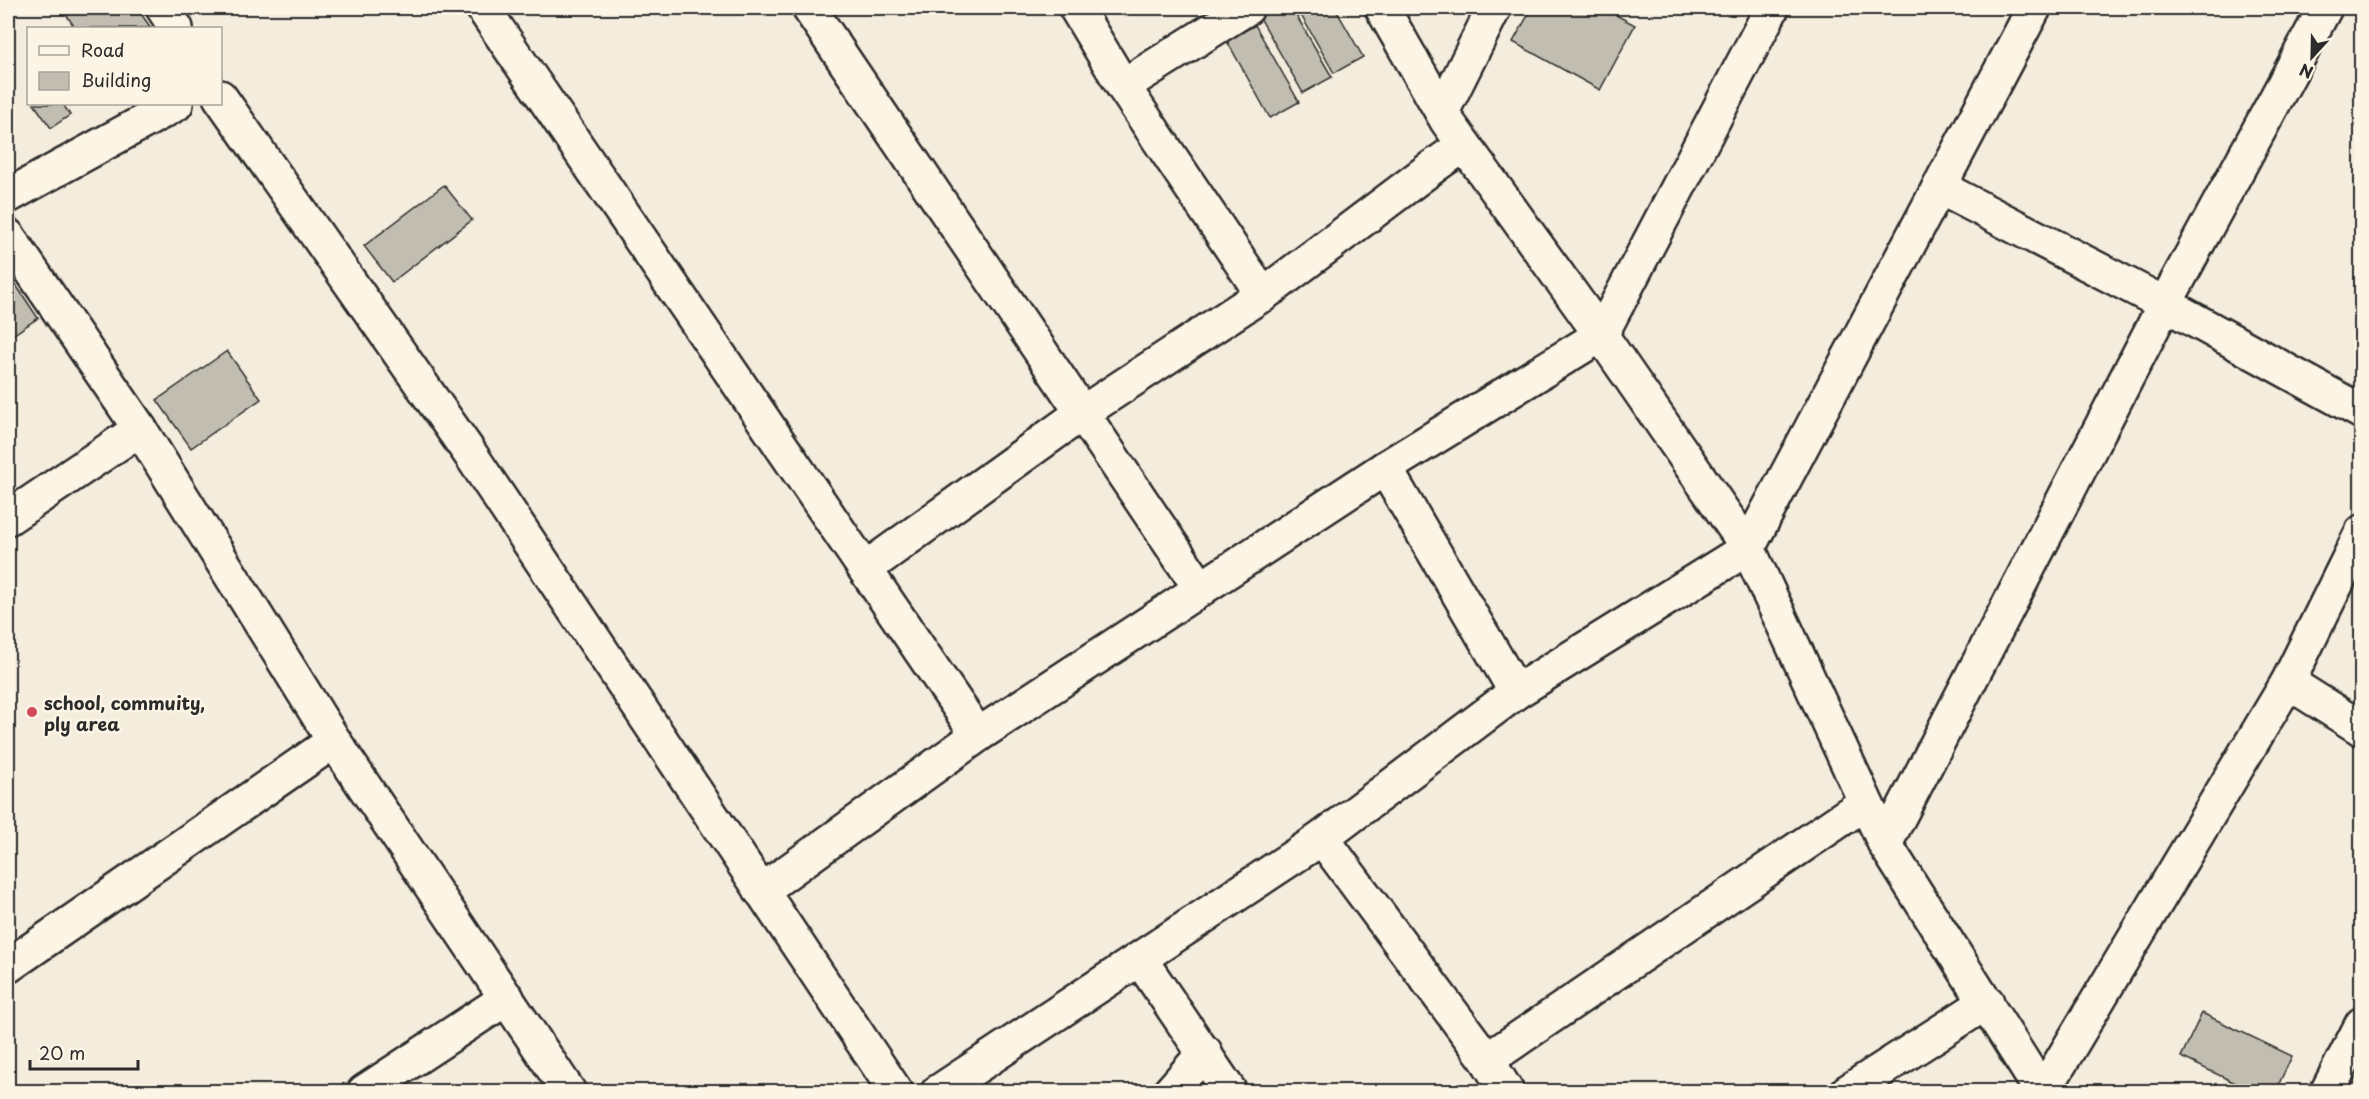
<svg xmlns="http://www.w3.org/2000/svg" width="2369" height="1099" viewBox="0 0 2369 1099" font-family="'Playpen Sans',sans-serif">
<style>
.building{fill:#c2bdb1;stroke:#2b2b2b;stroke-width:1.5}
.lines{fill:none;stroke-linecap:round;stroke-linejoin:round}
.street-casing{stroke:#2b2b2b;stroke-width:38}
.street{stroke:#fcf5e5;stroke-width:33}
.poi-dot{fill:#d1495b;stroke:#fcf5e5;stroke-width:2}
.labels{text-anchor:middle;dominant-baseline:central;stroke-width:5;stroke-linejoin:round;paint-order:stroke}
.poi-label{font-size:18px;font-weight:bold;fill:#2b2b2b;stroke:#fcf5e5;text-anchor:start}
</style>
<rect width="100%" height="100%" fill="#f4edde"/>
<filter id="ink" filterUnits="userSpaceOnUse"><feTurbulence type="fractalNoise" baseFrequency=".0167" numOctaves="2"/><feDisplacementMap in="SourceGraphic" scale="12" xChannelSelector="R" yChannelSelector="G"/><feConvolveMatrix kernelMatrix="1 2 1 2 8 2 1 2 1" color-interpolation-filters="sRGB"/></filter>
<g filter="url(#ink)">
<g class="building">
<polygon points="69,8 137,8 151,28 75,28 64,11"/>
<polygon points="1275,8 1292,8 1332,77 1303,93 1259,16"/>
<polygon points="1297,8 1335,8 1363,57 1334,73"/>
<polygon points="1532,8 1603,8 1635,25 1600,90 1513,42"/>
<polygon points="1255,25 1299,102 1270,118 1227,41"/>
<polygon points="34,104 63,104 70,115 51,128"/>
<polygon points="444,185 472,220 392,282 364,246"/>
<polygon points="8,273 38,318 8,338"/>
<polygon points="227,351 261,399 191,448 157,400"/>
<polygon points="2202,1013 2292,1056 2275,1092 2254,1092 2181,1057"/>
</g>
<g class="lines">
<defs>
<g id="street">
<polyline points="163,8 176,28"/>
<polyline points="483,8 978,735"/>
<polyline points="809,8 1201,589"/>
<polyline points="1076,8 1123,86 1263,295"/>
<polyline points="1382,8 1447,121 1601,335 1748,548 1885,844 2042,1092"/>
<polyline points="1123,86 1247,8"/>
<polyline points="220,97 471,455 896,1092"/>
<polyline points="1442,112 1494,8"/>
<polyline points="1939,187 2165,304 2362,412"/>
<polyline points="8,196 176,104"/>
<polyline points="8,236 140,429 334,741 8,966"/>
<polyline points="1385,468 1516,692"/>
<polyline points="8,518 140,429"/>
<polyline points="865,569 1082,413 1272,288 1434,166 1464,145"/>
<polyline points="2288,682 2362,729"/>
<polyline points="334,741 569,1092"/>
<polyline points="1322,838 1487,1060 1507,1092"/>
<polyline points="1885,844 2165,304 2325,8"/>
<polyline points="761,891 978,735 1385,468 1601,335 1772,8"/>
<polyline points="1140,959 1230,1092"/>
<polyline points="1487,1060 1865,803"/>
<polyline points="364,1092 507,998"/>
<polyline points="938,1092 1322,838 1516,692 1748,548 2034,8"/>
<polyline points="1170,1092 1205,1052"/>
<polyline points="1847,1092 1987,1002"/>
<polyline points="2043,1092 2288,682 2362,532"/>
<polyline points="2327,1092 2362,1024"/>
</g>
</defs>
<use href="#street" class="street-casing"/>
<use href="#street" class="street"/>
</g>
</g>
<circle class="poi-dot" cx="32" cy="712" r="6"/>
<g class="labels">
<g class="poi-label">
<text x="44" y="702">school, commuity,<tspan x="44" dy="21">ply area</tspan></text>
</g>
</g>
<rect width="2369" height="1099" fill="none" stroke="#fcf5e5" stroke-width="30"/>
<rect x="15" y="15" width="2339" height="1069" fill="none" stroke="#2b2b2b" stroke-width="2" filter="url(#ink)"/>
<rect x="27" y="27" width="195" height="78" fill="#fcf5e5" stroke="#a8a49b" stroke-width="1.5"/>
<rect x="39" y="46" width="30" height="9" fill="#fcf5e5" stroke="#a8a49b" stroke-width="1.5"/>
<text x="81" y="57" font-size="18" fill="#2b2b2b">Road</text>
<rect x="39" y="72" width="30" height="18" fill="#c2bdb1" stroke="#a8a49b" stroke-width="1.5"/>
<text x="81" y="87" font-size="18" fill="#2b2b2b">Building</text>
<g transform="translate(2312 57) rotate(202)" stroke="#fcf5e5" stroke-width="4.5" paint-order="stroke">
<path d="M0-4.5L10 22L0 15L-10 22Z" fill="#2b2b2b"/>
<text y="-9" font-size="16" font-weight="bold" text-anchor="middle" fill="#2b2b2b">N</text>
</g>
<path d="M30 1060v9h108v-9" fill="none" stroke="#2b2b2b" stroke-width="3"/>
<text x="39" y="1060" font-size="18" fill="#2b2b2b" stroke="#fcf5e5" stroke-width="4.5" paint-order="stroke">20 m</text>
</svg>
